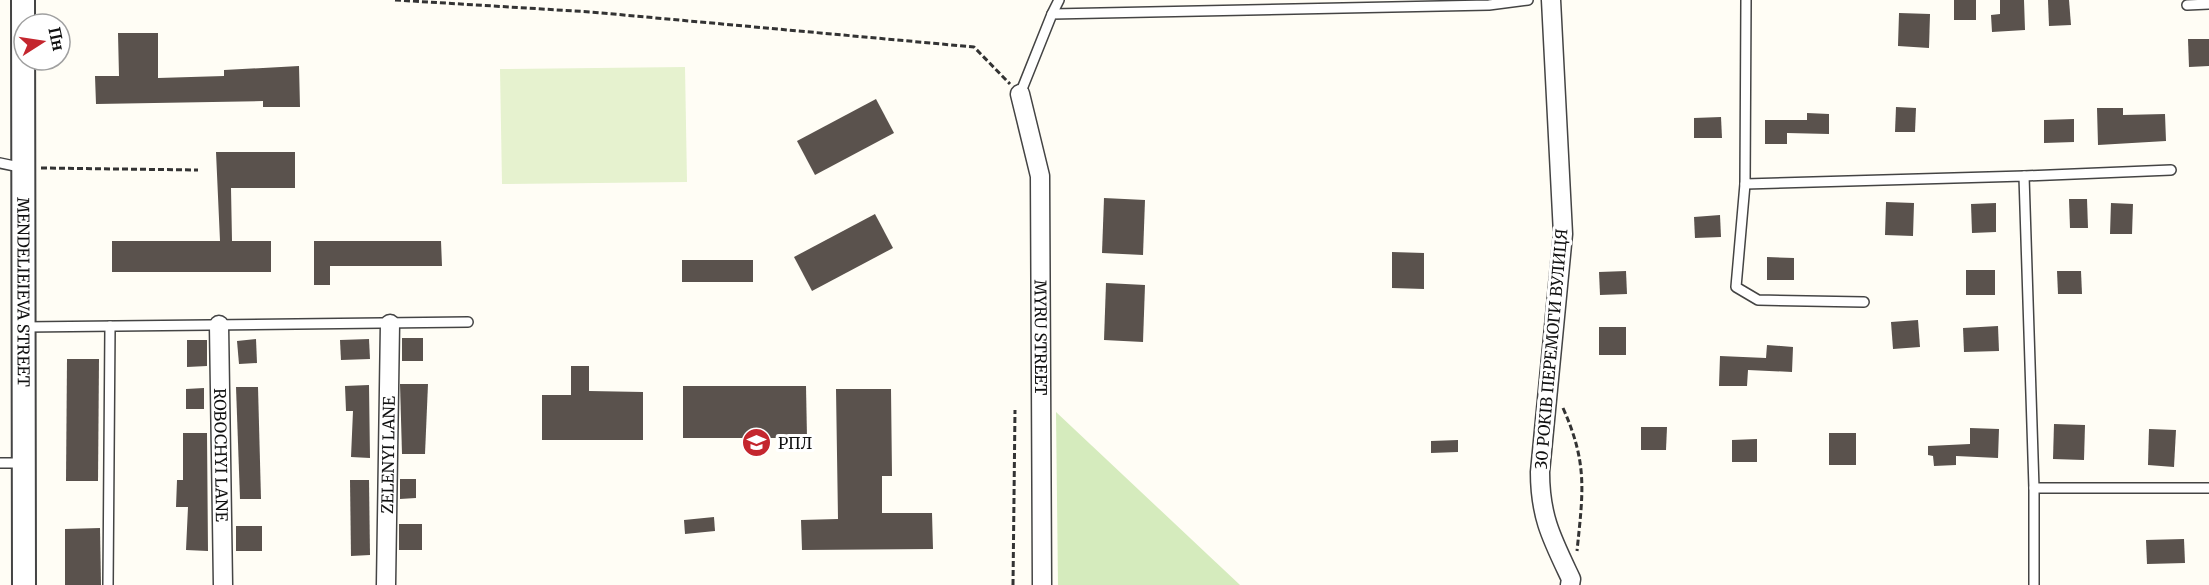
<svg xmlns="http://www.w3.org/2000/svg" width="2209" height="585" viewBox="0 0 2209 585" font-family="Merriweather,serif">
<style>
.green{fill:#d5ebbd}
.pitch{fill:#e6f2cf}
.building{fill:#5a524d}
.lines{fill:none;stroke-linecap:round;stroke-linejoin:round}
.service-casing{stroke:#444;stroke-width:12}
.minor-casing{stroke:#444;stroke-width:21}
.tertiary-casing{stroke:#444;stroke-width:26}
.path{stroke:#333;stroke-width:3;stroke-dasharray:6 3;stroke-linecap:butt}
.service{stroke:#fff;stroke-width:9}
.minor{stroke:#fff;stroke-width:18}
.tertiary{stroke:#fff;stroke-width:22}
.labels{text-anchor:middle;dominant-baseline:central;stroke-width:6;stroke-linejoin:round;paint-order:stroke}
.street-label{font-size:16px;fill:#111;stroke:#fff}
.poi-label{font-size:16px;fill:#111;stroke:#fff;text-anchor:start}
</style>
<rect width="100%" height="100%" fill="#fffdf5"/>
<polygon class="green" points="1056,412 1240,585 1058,585"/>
<polygon class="pitch" points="685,67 687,182 502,184 500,69"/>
<g class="building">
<rect x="1954" y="0" width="22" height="20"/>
<polygon points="2000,0 2024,0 2025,30 1992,32 1991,15 2000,14"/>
<polygon points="2048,0 2069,0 2071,25 2049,26"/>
<polygon points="1899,13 1930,14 1929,48 1898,46"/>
<polygon points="118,33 158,33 158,78 224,76 224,70 299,66 300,107 263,107 263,101 96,104 95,76 119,76"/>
<polygon points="2188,39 2209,39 2209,66 2189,67"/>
<polygon points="876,99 894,133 815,175 797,141"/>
<polygon points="1896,107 1916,108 1915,132 1895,132"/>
<polygon points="2097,108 2123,108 2123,115 2165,114 2166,141 2098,145"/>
<polygon points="1807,113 1829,114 1829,134 1787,133 1787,144 1765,144 1765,120 1807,120"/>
<polygon points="1721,117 1722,138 1694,138 1694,118"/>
<polygon points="2074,119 2074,142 2044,143 2044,120"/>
<polygon points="216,152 295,152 295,188 231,188 232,241 271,241 271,272 112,272 112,241 220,241"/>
<polygon points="1104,198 1145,200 1143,255 1102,253"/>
<polygon points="2069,199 2087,199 2088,228 2070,228"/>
<polygon points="1886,202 1914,203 1913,236 1885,235"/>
<polygon points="1996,203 1996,232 1972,233 1971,204"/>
<polygon points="2111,203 2133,204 2132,234 2110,234"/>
<polygon points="875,214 893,248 812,291 794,257"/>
<polygon points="1720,215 1721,237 1695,238 1694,217"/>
<polygon points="314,241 441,241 442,266 330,266 330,285 314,285"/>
<polygon points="1392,252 1424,253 1424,289 1392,288"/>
<polygon points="1767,257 1794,258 1794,280 1767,280"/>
<rect x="682" y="260" width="71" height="22"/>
<rect x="1966" y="270" width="29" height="25"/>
<polygon points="1626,271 1627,294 1600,295 1599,272"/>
<polygon points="2057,271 2081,271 2082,294 2058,294"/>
<polygon points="1106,283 1145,285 1143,342 1104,340"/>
<polygon points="1918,320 1920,347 1893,349 1891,322"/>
<polygon points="1998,326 1999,351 1964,352 1963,328"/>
<rect x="1599" y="327" width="27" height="28"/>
<rect x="402" y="338" width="21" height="23"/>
<polygon points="256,339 257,363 239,364 237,341"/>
<polygon points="369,339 370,359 341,360 340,340"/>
<polygon points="187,340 207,340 207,366 187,367"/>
<polygon points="1767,345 1793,347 1792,372 1748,370 1747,386 1719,386 1720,356 1766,358"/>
<polygon points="67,359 99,359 98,481 66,481"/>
<polygon points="571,366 589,366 589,391 643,392 643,440 542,440 542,395 571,395"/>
<polygon points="400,384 428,384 425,454 402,454"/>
<polygon points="369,385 370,458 351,457 353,411 346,411 345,386"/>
<polygon points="683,386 806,386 807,438 683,438"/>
<polygon points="236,387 258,387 261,499 240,499"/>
<polygon points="204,388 204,409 186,409 186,389"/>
<polygon points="836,389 891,389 892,476 882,476 882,513 932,513 933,549 802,550 801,520 838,519"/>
<polygon points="2054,424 2085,425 2084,460 2053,459"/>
<polygon points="1641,427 1667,427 1666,450 1641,450"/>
<polygon points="1970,428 1999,429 1998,458 1956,456 1956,465 1934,466 1933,456 1928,455 1928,446 1970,444"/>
<polygon points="2149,429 2176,430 2174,467 2148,465"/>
<polygon points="183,433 207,433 208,551 186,550 188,507 176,507 177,480 183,480"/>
<rect x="1829" y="433" width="27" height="32"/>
<polygon points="1757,439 1757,462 1732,462 1732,440"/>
<polygon points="1458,440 1458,452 1431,453 1431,441"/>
<polygon points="400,479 416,479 416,498 400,499"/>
<polygon points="350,480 369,480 370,555 351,556"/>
<polygon points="714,517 715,531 685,534 684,520"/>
<rect x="399" y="524" width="23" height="26"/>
<rect x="236" y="526" width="26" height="25"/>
<polygon points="100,528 101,585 65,585 65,529"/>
<polygon points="2184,539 2185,563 2147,564 2146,540"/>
</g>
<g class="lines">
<defs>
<g id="service">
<polyline points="1746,0 1745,184 2024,176 2034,488 2034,585"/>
<polyline points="2187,5 2209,4"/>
<polyline points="1052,14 1059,0"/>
<polyline points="1020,94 1052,14 1489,5 1528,0"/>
<polyline points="0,163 24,168"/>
<polyline points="2024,176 2171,170"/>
<polyline points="1745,184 1736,287 1758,300 1864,302"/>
<polyline points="24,327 468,322"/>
<polyline points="0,463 24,463"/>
<polyline points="2034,488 2209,488"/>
<polyline points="108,585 110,326"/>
</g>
<g id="minor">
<path d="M1551,0L1563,234L1540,472C1540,517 1552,539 1571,579L1570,585"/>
<path id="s1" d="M1020,94L1040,176L1042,585"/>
<path id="s2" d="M219,325L223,585"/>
<path id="s3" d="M386,585L390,324"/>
</g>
<g id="tertiary">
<path id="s4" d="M23,0L24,585"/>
</g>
</defs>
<use href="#service" class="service-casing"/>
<use href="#minor" class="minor-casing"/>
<use href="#tertiary" class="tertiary-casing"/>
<g class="path">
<polyline points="395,0 591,12 974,47 1010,84"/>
<polyline points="41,168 198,170"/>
<path d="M1563,408C1588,464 1583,492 1577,551"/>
<polyline points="1013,585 1015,410"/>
</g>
<use href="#service" class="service"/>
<use href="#minor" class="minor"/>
<use href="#tertiary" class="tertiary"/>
</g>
<defs>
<symbol id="university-disc" viewBox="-11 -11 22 22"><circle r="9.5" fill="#c4262e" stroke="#fff"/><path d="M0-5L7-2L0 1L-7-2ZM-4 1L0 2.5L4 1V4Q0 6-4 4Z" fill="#fff"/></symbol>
</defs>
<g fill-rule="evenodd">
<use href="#university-disc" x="740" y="426" width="33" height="33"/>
</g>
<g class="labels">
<g class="street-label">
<text stroke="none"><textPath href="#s4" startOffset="292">MENDELIEIEVA STREET</textPath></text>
<text stroke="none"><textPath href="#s1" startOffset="246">MYRU STREET</textPath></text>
<text transform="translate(1551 349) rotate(-85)">30 РОКІВ ПЕРЕМОГИ ВУЛИЦЯ</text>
<text stroke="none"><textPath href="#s3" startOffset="130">ZELENYI LANE</textPath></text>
<text stroke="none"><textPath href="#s2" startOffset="130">ROBOCHYI LANE</textPath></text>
</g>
<g class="poi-label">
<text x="778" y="443">РПЛ</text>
</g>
</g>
<g transform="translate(42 42) rotate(78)"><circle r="28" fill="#ffffff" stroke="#a0a0a0" stroke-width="1.5"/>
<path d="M0-4.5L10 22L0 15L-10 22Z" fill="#c4262e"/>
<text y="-9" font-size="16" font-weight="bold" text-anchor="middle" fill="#111111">Пн</text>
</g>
</svg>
